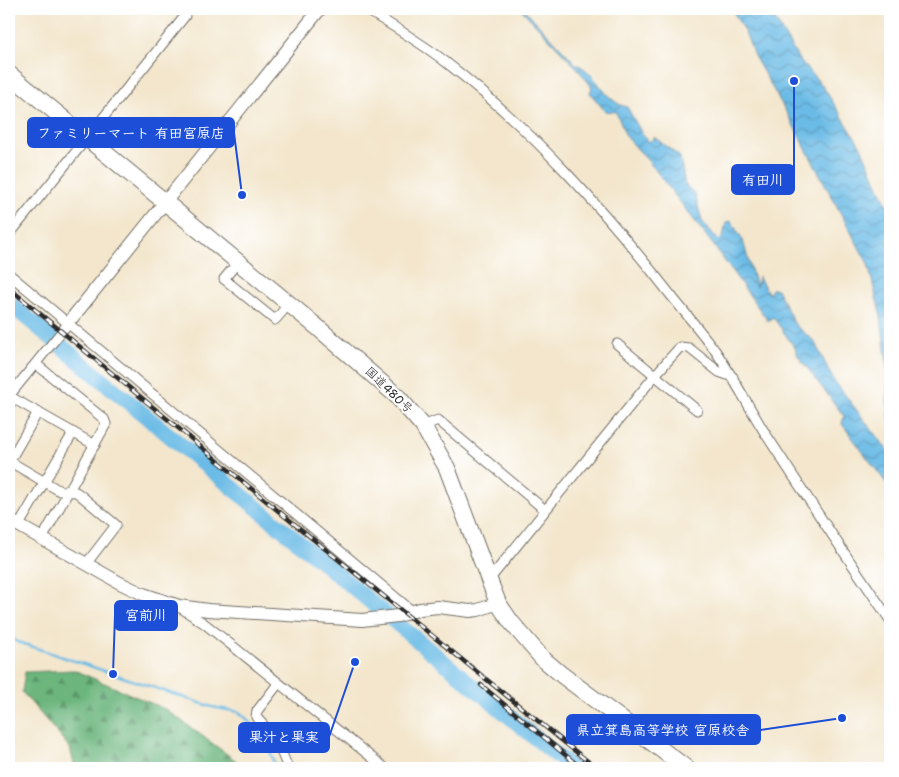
<svg xmlns="http://www.w3.org/2000/svg" width="899" height="777" viewBox="0 0 899 777" font-family="'Shantell Sans','Klee One',sans-serif">
<style>
.forest{fill:url(#forest-firs);stroke:#4c7054}
.water{fill:url(#water-waves);stroke:#4b7388}
.lines{fill:none;stroke-linecap:round;stroke-linejoin:round}
.stream{stroke:#6bbbe6;stroke-width:2.5}
.river{stroke:#6bbbe6;stroke-width:16}
.street-casing{stroke:#716c63;stroke-width:11}
.secondary-casing{stroke:#716c63;stroke-width:14}
.highway-casing{stroke:#716c63;stroke-width:18}
.street{stroke:#fff;stroke-width:9}
.secondary{stroke:#fff;stroke-width:12}
.highway{stroke:#fff;stroke-width:16}
.rail-casing{stroke:#2b2b2b;stroke-width:4.5}
.rail{stroke:#fff;stroke-width:2.5;stroke-dasharray:8;stroke-linecap:butt}
.labels{text-anchor:middle;dominant-baseline:central;stroke-width:4;stroke-linejoin:round;paint-order:stroke}
.street-label{font-size:12px;fill:#2b2b2b;stroke:#fff}
.leader{fill:none;stroke:#1d4ed8;stroke-width:2}
.callout-dot{fill:#1d4ed8;stroke:#fff;stroke-width:2}
.callout{fill:#1d4ed8;stroke:#1d4ed8;stroke-width:2}
.callout-label{font-size:14px;text-anchor:middle;font-weight:bold;fill:#fff}
</style>
<defs>
<pattern id="forest-firs" width="22" height="20" patternUnits="userSpaceOnUse" patternTransform="scale(1.25)"><rect width="22" height="20" fill="#6cb67e"/><path d="M5 1l3.5 6h-7zM16 11l3.5 6h-7z" fill="#599467"/></pattern>
<pattern id="water-waves" width="16" height="10" patternUnits="userSpaceOnUse" patternTransform="scale(1.25)"><rect width="16" height="10" fill="#6bbbe6"/><path d="M0 5q4-4 8 0t8 0" fill="none" stroke="#5898bb"/></pattern>
</defs>
<rect width="100%" height="100%" fill="#fff"/>
<filter id="ink" filterUnits="userSpaceOnUse"><feTurbulence type="fractalNoise" baseFrequency=".02" numOctaves="2"/><feDisplacementMap in="SourceGraphic" scale="10" xChannelSelector="R" yChannelSelector="G"/><feConvolveMatrix kernelMatrix="1 2 1 2 8 2 1 2 1" color-interpolation-filters="sRGB"/></filter>
<filter id="wash" filterUnits="userSpaceOnUse"><feTurbulence type="fractalNoise" baseFrequency=".0096" numOctaves="4" result="noise"/><feDisplacementMap in="SourceGraphic" scale="20" xChannelSelector="R" yChannelSelector="G"/><feGaussianBlur stdDeviation="1.12" result="paint"/><feColorMatrix in="noise" values="0 0 0 0 0 0 0 0 0 0 0 0 0 0 0 0 0 1.4 0 .05"/><feComposite in="paint" operator="in"/></filter>
<g filter="url(#wash)">
<rect width="100%" height="100%" fill="#f3e6cc"/>
<polygon class="forest" points="74,670 167,710 246,768 75,768 70,748 22,692 25,672"/>
<g class="water">
<path d="M521,9H524L576,64C597,72 604,102 627,107L644,137L650,142L654,137L680,157L685,185L695,194L702,221L719,241L723,237L726,223L731,221L743,241L756,287L758,276L769,294L772,289H777L795,325L814,341L833,379L890,454V488L842,424L844,416L798,356L795,348L773,317L768,321L711,242L650,163L626,136L616,112L605,111L590,93L592,87L577,68Z"/>
<polygon points="732,9 769,9 799,60 822,85 860,145 890,211 890,424 887,400 888,373 881,317 868,264 784,108 754,56 747,37"/>
</g>
<g class="lines">
<polyline class="stream" points="9,633 15,641 212,707 239,712 246,718 267,743 276,768"/>
<polyline class="river" points="9,303 572,768"/>
</g>
</g>
<g filter="url(#ink)">
<g class="lines">
<defs>
<g id="street">
<path d="M365,9C393,26 422,43 447,63C534,131 606,212 673,298C687,315 701,332 714,349C733,376 748,406 765,433C806,496 848,559 890,620"/>
<polyline points="9,235 185,16"/>
<polyline points="238,262 224,279 275,320 289,304"/>
<polyline points="9,274 412,611"/>
<polyline points="617,344 697,410"/>
<polyline points="36,364 104,419 106,424 42,539"/>
<polyline points="9,396 71,320"/>
<polyline points="9,396 95,445"/>
<polyline points="423,426 438,420 545,510"/>
<polyline points="9,461 60,491 76,492 79,494 116,525 86,564"/>
<polyline points="9,462 38,412"/>
<polyline points="19,525 73,433"/>
<polyline points="489,580 656,374 680,347 689,348 719,372 733,377"/>
<polyline points="181,608 205,624 385,768"/>
<polyline points="278,684 257,711 256,717 276,739 288,768"/>
</g>
<g id="secondary">
<polyline points="73,317 320,9"/>
<polyline points="9,520 120,583 143,594 179,606 208,610 362,620 398,616 420,609 438,607 470,611 478,610 498,603"/>
</g>
<polyline id="highway" points="9,74 316,326 397,396 423,426 447,468 489,580 498,603 511,622 542,658 562,675 686,768"/>
</defs>
<use href="#street" class="street-casing"/>
<use href="#secondary" class="secondary-casing"/>
<use href="#highway" class="highway-casing"/>
<use href="#street" class="street"/>
<use href="#secondary" class="secondary"/>
<use href="#highway" class="highway"/>
<defs>
<g id="rail">
<polyline points="9,288 282,514 596,768"/>
<polyline points="481,685 581,768"/>
</g>
</defs>
<use href="#rail" class="rail-casing"/>
<use href="#rail" class="rail"/>
</g>
</g>
<g class="labels">
<g class="street-label">
<text transform="translate(389 390) rotate(44)">国道480号</text>
</g>
</g>
<path class="leader" d="M242 195L234 133M794 81L794 180M113 674L115 615M842 718L760 730M355 662L329 737"/>
<g class="callout-dot">
<circle cx="242" cy="195" r="5"/>
<circle cx="794" cy="81" r="5"/>
<circle cx="113" cy="674" r="5"/>
<circle cx="842" cy="718" r="5"/>
<circle cx="355" cy="662" r="5"/>
</g>
<g class="callout">
<rect x="28" y="118" width="206" height="29" rx="5"/>
<rect x="732" y="165" width="62" height="29" rx="5"/>
<rect x="115" y="601" width="62" height="29" rx="5"/>
<rect x="567" y="715" width="193" height="29" rx="5"/>
<rect x="239" y="723" width="90" height="29" rx="5"/>
</g>
<g class="callout-label">
<text x="131" y="138">ファミリーマート 有田宮原店</text>
<text x="763" y="185">有田川</text>
<text x="146" y="620">宮前川</text>
<text x="663" y="735">県立箕島高等学校 宮原校舎</text>
<text x="284" y="742">果汁と果実</text>
</g>
<rect width="899" height="777" fill="none" stroke="#fff" stroke-width="30"/>
</svg>
